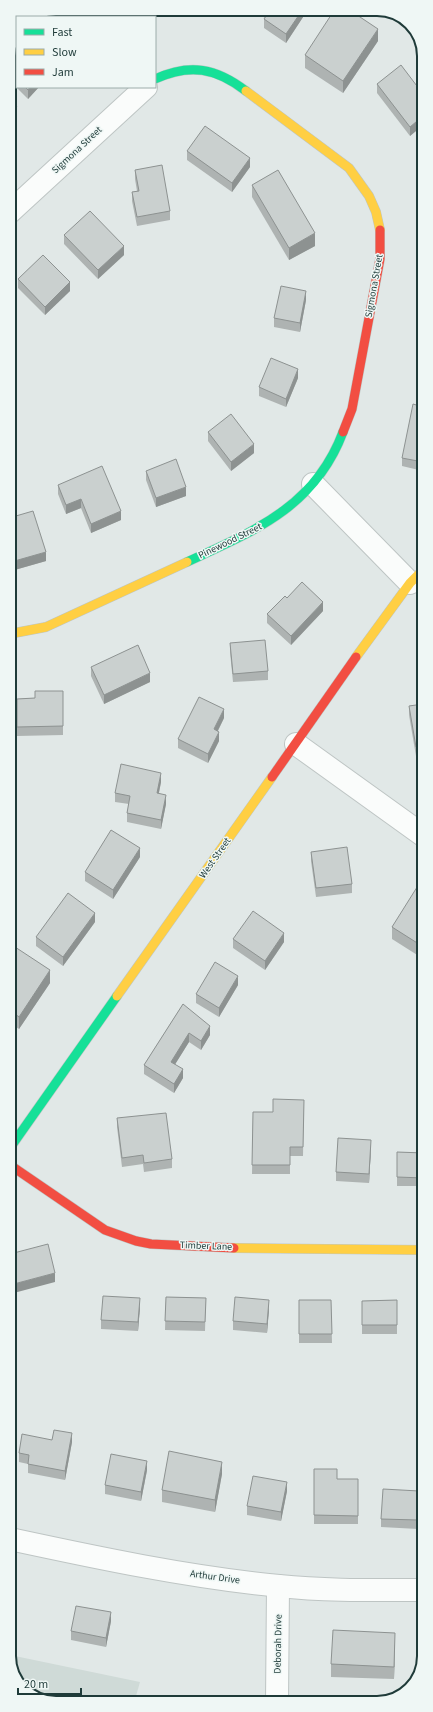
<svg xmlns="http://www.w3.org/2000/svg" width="433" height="1712" viewBox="0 0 433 1712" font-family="'Source Sans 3',sans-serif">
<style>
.built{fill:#cfdad7}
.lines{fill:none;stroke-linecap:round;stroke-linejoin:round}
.street-casing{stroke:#bec5c4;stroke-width:24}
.fast-casing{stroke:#bdc6c4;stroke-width:10}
.slow-casing{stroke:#bdc6c4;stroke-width:10}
.jam-casing{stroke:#bdc6c4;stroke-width:10}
.street{stroke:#fafcfb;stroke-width:22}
.fast{stroke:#16e098;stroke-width:9}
.slow{stroke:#ffcf43;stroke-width:9}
.jam{stroke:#f24e42;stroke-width:9}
.wall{fill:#aeb3b2}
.shaded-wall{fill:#8d9291}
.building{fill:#cad0cf;stroke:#8d9291}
.labels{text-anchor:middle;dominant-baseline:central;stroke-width:3;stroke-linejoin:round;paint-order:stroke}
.street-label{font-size:10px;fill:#1f3b39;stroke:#eff7f5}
.rim{fill:none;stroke:#1f3b39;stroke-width:2}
</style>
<rect width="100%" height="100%" fill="#e1e8e7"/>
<polygon class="built" points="10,1655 140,1682 134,1703 50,1703 23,1689 10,1665"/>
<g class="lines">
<defs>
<g id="street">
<polyline points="9,213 146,87"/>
<polyline points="313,484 410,583"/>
<polyline points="296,744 424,836"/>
<path d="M10,1539C98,1558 188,1577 279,1586C327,1591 376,1590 424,1590"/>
<polyline points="277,1702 278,1586"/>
</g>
<g id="fast">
<path d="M155,79C190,63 216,68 246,91"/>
<path d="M187,562C254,531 315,507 343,432"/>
<polyline points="10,1148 117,996"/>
</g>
<g id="slow">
<polyline points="246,91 349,168 369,196 376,212 380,230"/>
<polyline points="9,634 46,627 187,562"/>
<polyline points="356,657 410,583 423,570"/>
<polyline points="117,996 272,777"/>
<polyline points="234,1248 424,1250"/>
</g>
<g id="jam">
<polyline points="343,432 352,409 380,259 380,230"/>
<polyline points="272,777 356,657"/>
<polyline points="10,1165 105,1230 136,1241 151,1244 234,1248"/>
</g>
</defs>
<use href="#street" class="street-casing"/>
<use href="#fast" class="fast-casing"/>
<use href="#slow" class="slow-casing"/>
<use href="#jam" class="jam-casing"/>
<use href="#street" class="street"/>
<use href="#fast" class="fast"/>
<use href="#slow" class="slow"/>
<use href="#jam" class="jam"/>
</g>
<g class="wall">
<polygon points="62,9 138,9 138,17 66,17 62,11"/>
<polygon points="252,9 307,9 307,11 286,43 264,28 264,19 265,18"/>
<polygon points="378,41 343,93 305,68 305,55"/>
<polygon points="17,63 17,87 39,87 28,99 9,80 9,71"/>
<polygon points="377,84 423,94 423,125 410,136 377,93"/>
<polygon points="187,151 250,167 232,192 187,160"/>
<polygon points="423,152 423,164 422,162 422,153"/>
<polygon points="135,170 170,211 170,220 137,226 132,201 132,192 137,191 135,179"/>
<polygon points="252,185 315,246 289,260 252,197"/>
<polygon points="64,235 124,255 98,279 64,244"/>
<polygon points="18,279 70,291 45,315 18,288"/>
<polygon points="306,300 300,332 274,327 274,318"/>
<polygon points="298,378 286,407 259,396 259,387"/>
<polygon points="423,407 423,471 402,466 402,458"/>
<polygon points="208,432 254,453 231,471 208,441"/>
<polygon points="146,471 186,496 156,507 146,480"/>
<polygon points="58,485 121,520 91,533 81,508 66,514 58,494"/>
<polygon points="9,518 46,561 11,571 9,564"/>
<polygon points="323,611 291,645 267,623 267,614"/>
<polygon points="230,643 268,671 268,680 233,682 230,652"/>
<polygon points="91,667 150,682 104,704 91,676"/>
<polygon points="63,691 63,735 17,736 17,699 35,698"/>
<polygon points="423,704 424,754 416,756 409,715 409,706"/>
<polygon points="224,718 218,731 219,741 208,763 178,748 178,739"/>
<polygon points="161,782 159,793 166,804 161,829 127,822 127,813 129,804 115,802 115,793"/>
<polygon points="311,852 352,884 352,893 316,897 311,861"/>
<polygon points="140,857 113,899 85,881 85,872"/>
<polygon points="424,887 422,958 392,939 392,927"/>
<polygon points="95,922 63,966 36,946 36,937"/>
<polygon points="233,939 284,942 265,970 233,948"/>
<polygon points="9,948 50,983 19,1029 10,1023"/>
<polygon points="238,985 219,1017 196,1003 196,994"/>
<polygon points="183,1004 210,1035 201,1050 189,1042 175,1064 183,1078 174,1093 144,1074 144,1065"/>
<polygon points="304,1100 303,1156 290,1156 290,1174 252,1174 253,1112 273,1112"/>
<polygon points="117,1118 172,1159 172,1168 144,1172 143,1164 122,1167 117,1127"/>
<polygon points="371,1148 369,1183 336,1181 336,1172"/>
<polygon points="397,1152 424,1153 424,1186 397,1186"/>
<polygon points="166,1297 206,1298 205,1331 165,1330"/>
<polygon points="299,1300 331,1300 332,1343 299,1343"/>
<polygon points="397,1300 397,1334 362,1334 362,1301"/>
<polygon points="421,1300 424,1300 424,1333 420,1333"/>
<polygon points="140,1307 138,1331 101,1329 101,1320"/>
<polygon points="269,1309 267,1333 233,1330 233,1321"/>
<polygon points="52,1440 72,1442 65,1480 28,1473 28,1464 19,1462 19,1453"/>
<polygon points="314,1469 337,1479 358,1479 358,1524 314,1524"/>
<polygon points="147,1470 141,1501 105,1494 105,1485"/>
<polygon points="222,1474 215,1512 162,1502 162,1490"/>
<polygon points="287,1491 281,1521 247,1515 247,1506"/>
<polygon points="419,1500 418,1529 381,1527 381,1519"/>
<polygon points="111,1621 106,1647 71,1640 71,1631"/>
<polygon points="395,1645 394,1679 331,1677 331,1664"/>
</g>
<g class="shaded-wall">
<polygon points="138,9 138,17 124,17"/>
<polygon points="303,9 307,9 307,11 286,43 286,34"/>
<polygon points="378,29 378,41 343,93 343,81"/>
<polygon points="30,87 39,87 28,99 28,90"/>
<polygon points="17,107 17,119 9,126 9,114"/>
<polygon points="423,116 423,125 410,136 410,127"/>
<polygon points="250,158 250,167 232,192 232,183"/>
<polygon points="315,233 315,246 289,260 289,248"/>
<polygon points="124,246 124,255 98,279 98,270"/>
<polygon points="70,282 70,291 45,315 45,307"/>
<polygon points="306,291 306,300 300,332 300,323"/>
<polygon points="10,337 10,346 9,347 9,338"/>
<polygon points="298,369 298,378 286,407 286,399"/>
<polygon points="254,444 254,453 231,471 231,462"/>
<polygon points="186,487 186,496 156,507 156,498"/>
<polygon points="81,499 81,508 66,514 66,505"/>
<polygon points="121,511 121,520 91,533 91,524"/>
<polygon points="46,552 46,561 11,571 11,562"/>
<polygon points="323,602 323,611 291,645 291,636"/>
<polygon points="150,673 150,682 104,704 104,695"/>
<polygon points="224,709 224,718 214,738 214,729"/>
<polygon points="219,732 219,741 208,763 208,754"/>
<polygon points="161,773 161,782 157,801 157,793"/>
<polygon points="166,795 166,804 161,829 161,820"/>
<polygon points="140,848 140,857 113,899 113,890"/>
<polygon points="95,913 95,922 63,966 63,957"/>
<polygon points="284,933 284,942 265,970 265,961"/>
<polygon points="424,944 424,956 422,958 422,946"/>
<polygon points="50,970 50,983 19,1029 19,1017"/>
<polygon points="238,976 238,985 219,1017 219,1008"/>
<polygon points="210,1026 210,1035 201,1050 201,1041"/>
<polygon points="189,1033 189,1042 171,1071 171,1062"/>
<polygon points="183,1069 183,1078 174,1093 174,1084"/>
<polygon points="371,1140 371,1148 369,1183 369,1174"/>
<polygon points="55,1273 55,1282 10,1294 10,1285"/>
<polygon points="140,1298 140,1307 138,1331 138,1322"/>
<polygon points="269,1300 269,1309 267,1333 267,1324"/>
<polygon points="72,1433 72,1442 65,1480 65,1471"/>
<polygon points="147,1461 147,1470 141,1501 141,1492"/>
<polygon points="222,1462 222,1474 215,1512 215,1500"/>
<polygon points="287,1482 287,1491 281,1521 281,1512"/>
<polygon points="111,1612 111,1621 106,1647 106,1638"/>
<polygon points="395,1633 395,1645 394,1679 394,1667"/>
</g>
<g class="building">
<polygon points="68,9 138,9 124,17 73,17"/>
<polygon points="265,9 303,9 286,34 264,19 269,12"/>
<polygon points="335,9 348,9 378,29 343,81 305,55"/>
<polygon points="17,63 17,79 9,71"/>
<polygon points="401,65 423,94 423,116 410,127 377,84"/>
<polygon points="25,87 30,87 28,90"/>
<polygon points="9,97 17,107 9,114"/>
<polygon points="205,126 250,158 232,183 187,151"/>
<polygon points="162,165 170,211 137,217 132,192 139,191 135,170"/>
<polygon points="278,170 315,233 289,248 252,185"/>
<polygon points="90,211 124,246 98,270 64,235"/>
<polygon points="43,255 70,282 45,307 18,279"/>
<polygon points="281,286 306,291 300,323 274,318"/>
<polygon points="271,358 298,369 286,399 259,387"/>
<polygon points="413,404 423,407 423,462 402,458"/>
<polygon points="231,414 254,444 231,462 208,432"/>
<polygon points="176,459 186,487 156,498 146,471"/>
<polygon points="102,466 121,511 91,524 81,499 66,505 58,485"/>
<polygon points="33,511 46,552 11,562 9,555 9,518"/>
<polygon points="302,582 323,602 291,636 267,614 285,596 287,598"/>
<polygon points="265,640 268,671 233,674 230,643"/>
<polygon points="138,645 150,673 104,695 91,667"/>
<polygon points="35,691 63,691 63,726 17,727 17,699 35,698"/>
<polygon points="199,697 224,709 214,729 219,732 208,754 178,739"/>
<polygon points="423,704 424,745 416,747 409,706"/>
<polygon points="121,764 161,773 157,793 166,795 161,820 127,813 130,796 115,793"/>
<polygon points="111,830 140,848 113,890 85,872"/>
<polygon points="347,847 352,884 316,888 311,852"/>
<polygon points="419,884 424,887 424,944 422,946 392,927"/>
<polygon points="68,893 95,913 63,957 36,937"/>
<polygon points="253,911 284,933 265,961 233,939"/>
<polygon points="12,945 50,970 19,1017 10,1010 9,948"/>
<polygon points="215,962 238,976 219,1008 196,994"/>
<polygon points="183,1004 210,1026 201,1041 189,1033 171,1062 183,1069 174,1084 144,1065"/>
<polygon points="273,1099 304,1100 303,1147 290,1147 290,1165 252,1165 253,1112 273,1112"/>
<polygon points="166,1113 172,1159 144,1163 143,1155 122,1158 117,1118"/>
<polygon points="338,1138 371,1140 369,1174 336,1172"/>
<polygon points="397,1152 424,1153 424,1178 397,1177"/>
<polygon points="48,1244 55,1273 10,1285 10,1254"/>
<polygon points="103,1296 140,1298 138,1322 101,1320"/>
<polygon points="166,1297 206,1298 205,1322 165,1321"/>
<polygon points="235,1297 269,1300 267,1324 233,1321"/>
<polygon points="299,1300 331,1300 332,1334 299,1334"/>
<polygon points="397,1300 397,1325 362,1325 362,1301"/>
<polygon points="421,1300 424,1300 424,1324 420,1324"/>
<polygon points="54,1430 72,1433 65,1471 28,1464 29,1455 19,1453 22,1434 52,1440"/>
<polygon points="169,1451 222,1462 215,1500 162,1490"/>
<polygon points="111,1454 147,1461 141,1492 105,1485"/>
<polygon points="314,1469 337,1469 337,1479 358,1479 358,1516 314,1515"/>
<polygon points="253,1476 287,1482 281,1512 247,1506"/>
<polygon points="383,1489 419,1491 418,1520 381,1519"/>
<polygon points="76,1606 111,1612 106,1638 71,1631"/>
<polygon points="333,1630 395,1633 394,1667 331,1664"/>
</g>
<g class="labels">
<g class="street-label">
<text transform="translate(77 150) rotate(-43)">Sigmona Street</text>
<text transform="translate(374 286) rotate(-80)">Sigmona Street</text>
<text transform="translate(230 541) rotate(-26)">Pinewood Street</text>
<text transform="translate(215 858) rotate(-55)">West Street</text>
<text transform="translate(206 1246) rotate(2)">Timber Lane</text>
<text transform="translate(215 1577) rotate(8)">Arthur Drive</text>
<text transform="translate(278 1644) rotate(-89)">Deborah Drive</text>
</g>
</g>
<path d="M0 0H433V1712H0ZM56 16H377A40 40 0 0 1 417 56V1656A40 40 0 0 1 377 1696H56A40 40 0 0 1 16 1656V56A40 40 0 0 1 56 16Z" fill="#eff7f5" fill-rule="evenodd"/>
<path class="rim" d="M56 16H377A40 40 0 0 1 417 56V1656A40 40 0 0 1 377 1696H56A40 40 0 0 1 16 1656V56A40 40 0 0 1 56 16Z"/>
<rect x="16" y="16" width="140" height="72" fill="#eff7f5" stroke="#9cacaa"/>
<rect x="24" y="29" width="20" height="6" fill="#16e098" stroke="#9cacaa"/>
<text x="52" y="36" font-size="12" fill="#1f3b39">Fast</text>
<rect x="24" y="49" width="20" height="6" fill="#ffcf43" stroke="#9cacaa"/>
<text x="52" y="56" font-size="12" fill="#1f3b39">Slow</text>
<rect x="24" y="69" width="20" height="6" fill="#f24e42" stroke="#9cacaa"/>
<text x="52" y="76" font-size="12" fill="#1f3b39">Jam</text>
<path d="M18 1688v6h63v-6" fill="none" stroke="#1f3b39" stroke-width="2"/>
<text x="24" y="1688" font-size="12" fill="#1f3b39" stroke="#eff7f5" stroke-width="3" paint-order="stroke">20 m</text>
</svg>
